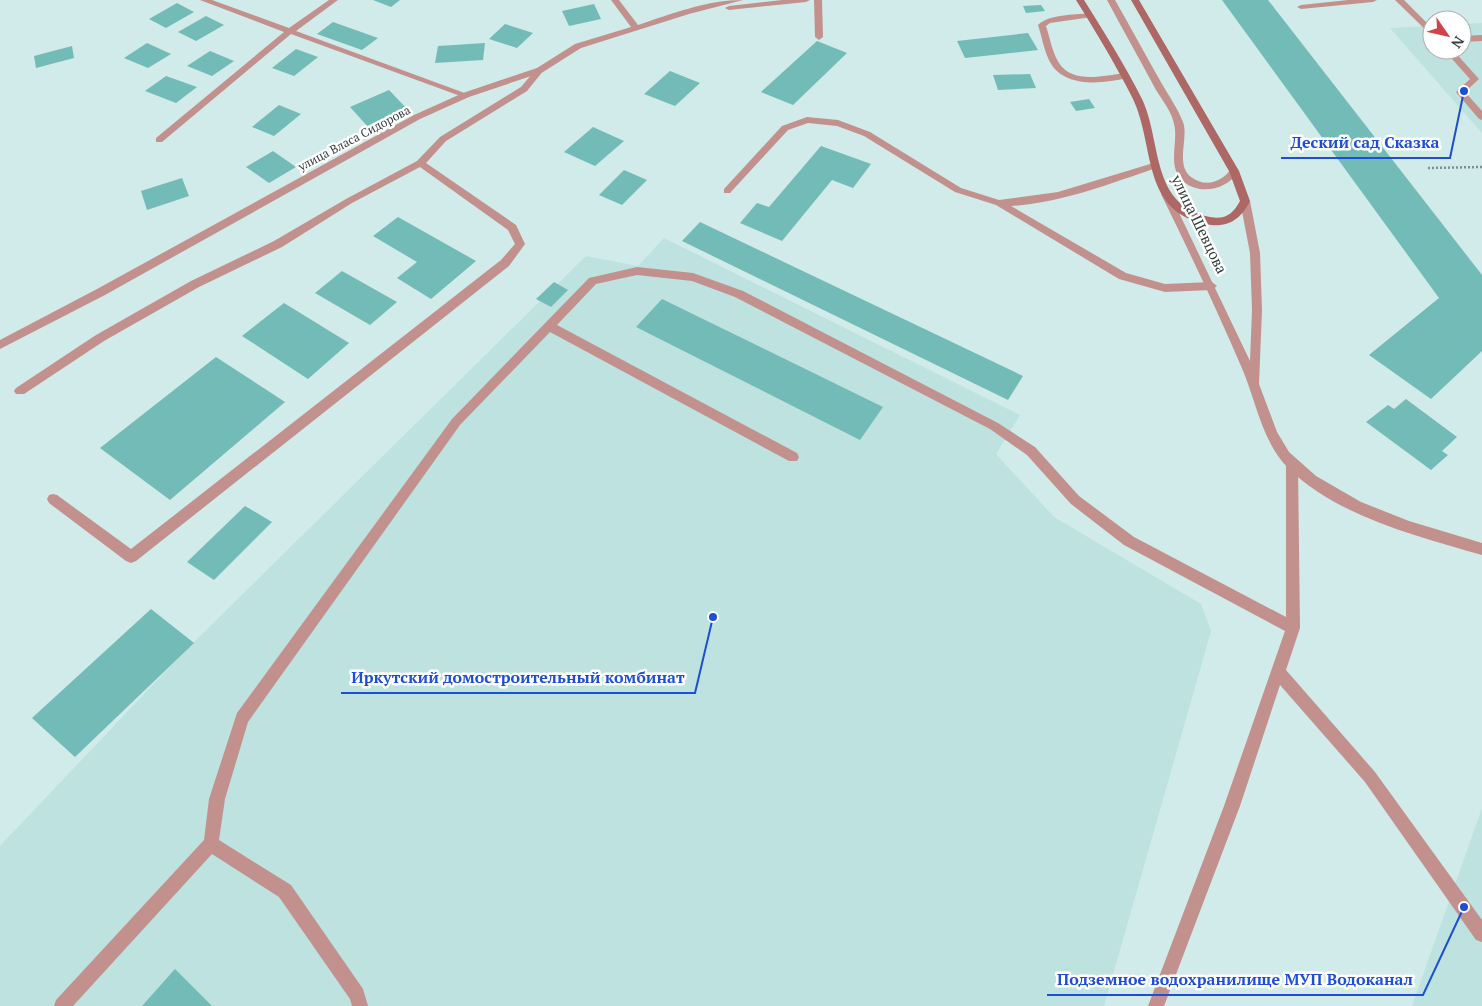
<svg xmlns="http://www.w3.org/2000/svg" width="1482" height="1006" viewBox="0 0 1482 1006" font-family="'PT Serif',serif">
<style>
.built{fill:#bde2e0}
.building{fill:#73bbb7}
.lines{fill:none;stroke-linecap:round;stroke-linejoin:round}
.path{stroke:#7d908e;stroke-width:2.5;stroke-dasharray:2 2;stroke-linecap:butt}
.service{fill:#c2918e;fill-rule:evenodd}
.minor{fill:#c2918e;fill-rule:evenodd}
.secondary{fill:#ad6765;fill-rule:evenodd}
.labels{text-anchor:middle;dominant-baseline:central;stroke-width:5;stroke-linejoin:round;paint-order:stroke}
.far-street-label{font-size:12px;fill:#323d3c;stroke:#fff}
.street-label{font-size:15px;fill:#323d3c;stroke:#fff}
.leader{fill:none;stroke:#1d4ed8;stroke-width:2}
.callout-dot{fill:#1d4ed8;stroke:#fff;stroke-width:2}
.callout-label{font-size:16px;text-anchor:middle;font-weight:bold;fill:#1d4ed8;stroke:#fff;stroke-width:5;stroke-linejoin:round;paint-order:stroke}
</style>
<rect width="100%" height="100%" fill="#d0ebe9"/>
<g class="built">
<polygon points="1482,23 1482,133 1390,28 1432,26 1432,50 1462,50 1462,24"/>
<polygon points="664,238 1020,415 996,454 1054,517 1201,604 1211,631 1104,1006 0,1006 0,846 183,653 586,256 638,266"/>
<polygon points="1482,808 1482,1006 1412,1006"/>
</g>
<g class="building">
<polygon points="373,0 400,0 391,7"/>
<polygon points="1222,0 1268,0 1482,275 1482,351 1431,399 1369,355 1439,298"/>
<polygon points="177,3 194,12 166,28 149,19"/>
<polygon points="594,4 601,19 569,26 562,11"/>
<polygon points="1041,5 1045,11 1026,13 1023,6"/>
<polygon points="206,16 224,25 196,41 178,32"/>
<polygon points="333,22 378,38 362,50 317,34"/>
<polygon points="505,24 533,33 517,48 489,39"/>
<polygon points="1028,33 1038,50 965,58 957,41"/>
<polygon points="817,41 847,53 793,105 761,92"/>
<polygon points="147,43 171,54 148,68 124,58"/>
<polygon points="485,43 483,60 435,63 438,46"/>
<polygon points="72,46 74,58 36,68 34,56"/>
<polygon points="296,49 318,57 294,76 272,68"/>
<polygon points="210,51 234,61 212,76 187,66"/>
<polygon points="670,71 700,83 675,106 644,94"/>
<polygon points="1030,74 1036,88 998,90 993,75"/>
<polygon points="166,76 197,87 176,103 145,91"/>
<polygon points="389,90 408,110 369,128 350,107"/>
<polygon points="1089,99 1095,108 1076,111 1070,102"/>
<polygon points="279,105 301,114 274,136 252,127"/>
<polygon points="593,127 624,141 595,166 564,152"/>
<polygon points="821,146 871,164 853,188 832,180 782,241 740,223 757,203 769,207"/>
<polygon points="273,151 296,167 269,183 246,167"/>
<polygon points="624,170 647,180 622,205 599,195"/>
<polygon points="182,178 189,196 147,210 141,191"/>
<polygon points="398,217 476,261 431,299 397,278 417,262 373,236"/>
<polygon points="700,222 1023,376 1008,400 682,241"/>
<polygon points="342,271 397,302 370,325 315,293"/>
<polygon points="554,282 568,290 551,307 536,299"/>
<polygon points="662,299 883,407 860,440 636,327"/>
<polygon points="284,303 349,343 308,379 242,336"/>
<polygon points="216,357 285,402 170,500 100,448"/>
<polygon points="1406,399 1457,437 1442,451 1448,455 1431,470 1366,422 1388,405 1394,409"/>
<polygon points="245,506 272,522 214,580 187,562"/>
<polygon points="151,609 194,643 75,757 32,718"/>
<polygon points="175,969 212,1006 142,1006"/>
</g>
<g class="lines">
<polyline class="path" points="1428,168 1482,167"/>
<g class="service">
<polygon points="200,0 212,0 289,28 329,0 338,0 296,31 470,95 469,97 463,97 291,34 162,142 156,142 156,138 284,32"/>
<polygon points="814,0 822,0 823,37 819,40 815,37"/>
<path d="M1107,0H1115C1131,28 1146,56 1162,84C1169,96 1178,109 1183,122C1189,137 1175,165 1191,177C1205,188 1222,182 1231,169H1237V173C1226,190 1200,195 1184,182C1166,167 1179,142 1174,124C1172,112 1162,100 1156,90C1140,60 1123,30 1107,0Z"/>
<polygon points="1348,0 1377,0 1373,2 1301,9 1297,7 1301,5"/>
<polygon points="1395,0 1404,0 1432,28 1432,36"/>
<path d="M1089,13L1093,15L1092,17L1050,23L1046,26C1050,38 1052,52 1059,63C1072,84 1104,76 1124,73L1127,74V78C1102,84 1064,88 1050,62C1044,51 1042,37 1038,25C1049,14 1074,15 1089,13Z"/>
<polygon points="1482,35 1482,41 1462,42 1462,36"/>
<polygon points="1444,50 1453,50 1479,79 1465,92 1482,111 1482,120 1479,119 1456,92 1470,79"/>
<polygon points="537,68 544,70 527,91 446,141 426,163 516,225 525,244 509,266 136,561 131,563 126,561 49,503 47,499 49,495 53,494 57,495 131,549 501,260 515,244 508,230 420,167 352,203 282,247 199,287 104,341 24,394 16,394 14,391 16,388 96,335 191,281 274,241 346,199 417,161 440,137 521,87"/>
<path d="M807,117L838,120L870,132L961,188L999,200L1058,192L1150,164H1156V168C1109,184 1061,203 1011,206L1126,273L1165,284L1212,282L1217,286L1212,290L1165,292L1119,279L996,205L955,192L864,136L837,126L808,123L788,130L730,193H724V189L782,126Z"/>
<polygon points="637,267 693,273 743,291 998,423 1035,447 1079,496 1134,537 1286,617 1286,464 1288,460 1296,460 1298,464 1300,628 1286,670 1375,772 1482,920 1482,942 1476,940 1365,782 1280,685 1240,806 1164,1006 1148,1006 1224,806 1285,631 1124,545 1071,504 1027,455 990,429 735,297 692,281 637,275 596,284 557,325 797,453 799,457 797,461 789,461 550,332 460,425 248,722 225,799 219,840 291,885 363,989 368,1006 352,1006 350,999 279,897 212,854 73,1006 54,1006 56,1000 204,840 209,799 237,713 452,419 589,278"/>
</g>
<g class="minor">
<path d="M611,0H619L638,25C671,14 707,0 743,0L689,14L581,48L543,72L469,97L420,119L105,295L0,349V340L97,289L414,115L463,93L537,68L575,44L631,27Z"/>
<polygon points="782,0 810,0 806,2 729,10 725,8 729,6"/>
<path d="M1166,191L1169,192L1250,361L1252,310L1250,253L1240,201L1245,198L1250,201L1260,253L1262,310L1259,384L1277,432L1289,452L1316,476L1361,502L1409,521L1482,543V555C1419,537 1337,516 1289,469C1262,443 1256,400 1241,366C1216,308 1189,251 1161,194Z"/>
</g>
<path class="secondary" d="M1076,0H1084C1104,32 1125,65 1142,99C1162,141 1150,206 1210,217C1225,220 1233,214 1240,201L1229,171L1131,0H1139L1239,171L1250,201C1242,217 1231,227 1211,225C1140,214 1156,148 1133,99C1116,65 1096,32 1076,0Z"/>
</g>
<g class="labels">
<g class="far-street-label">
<text transform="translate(354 138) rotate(-28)">улица Власа Сидорова</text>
</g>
<g class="street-label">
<text transform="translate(1200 224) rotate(64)">улица Шевцова</text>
</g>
</g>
<path class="leader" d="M1464 91L1450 158H1281M713 617L695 693H341M1464 907L1423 995H1047"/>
<g class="callout-dot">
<circle cx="1464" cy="91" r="5"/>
<circle cx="713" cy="617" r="5"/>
<circle cx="1464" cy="907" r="5"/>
</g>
<g class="callout-label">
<text x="1365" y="148">Деский сад Сказка</text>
<text x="518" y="683">Иркутский домостроительный комбинат</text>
<text x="1235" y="985">Подземное водохранилище МУП Водоканал</text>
</g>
<g transform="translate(1447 35) rotate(124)"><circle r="24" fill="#ffffff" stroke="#adb1b1"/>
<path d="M0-4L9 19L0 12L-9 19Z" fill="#d24249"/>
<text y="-8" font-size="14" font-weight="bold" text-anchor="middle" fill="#323d3c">N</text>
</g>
</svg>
